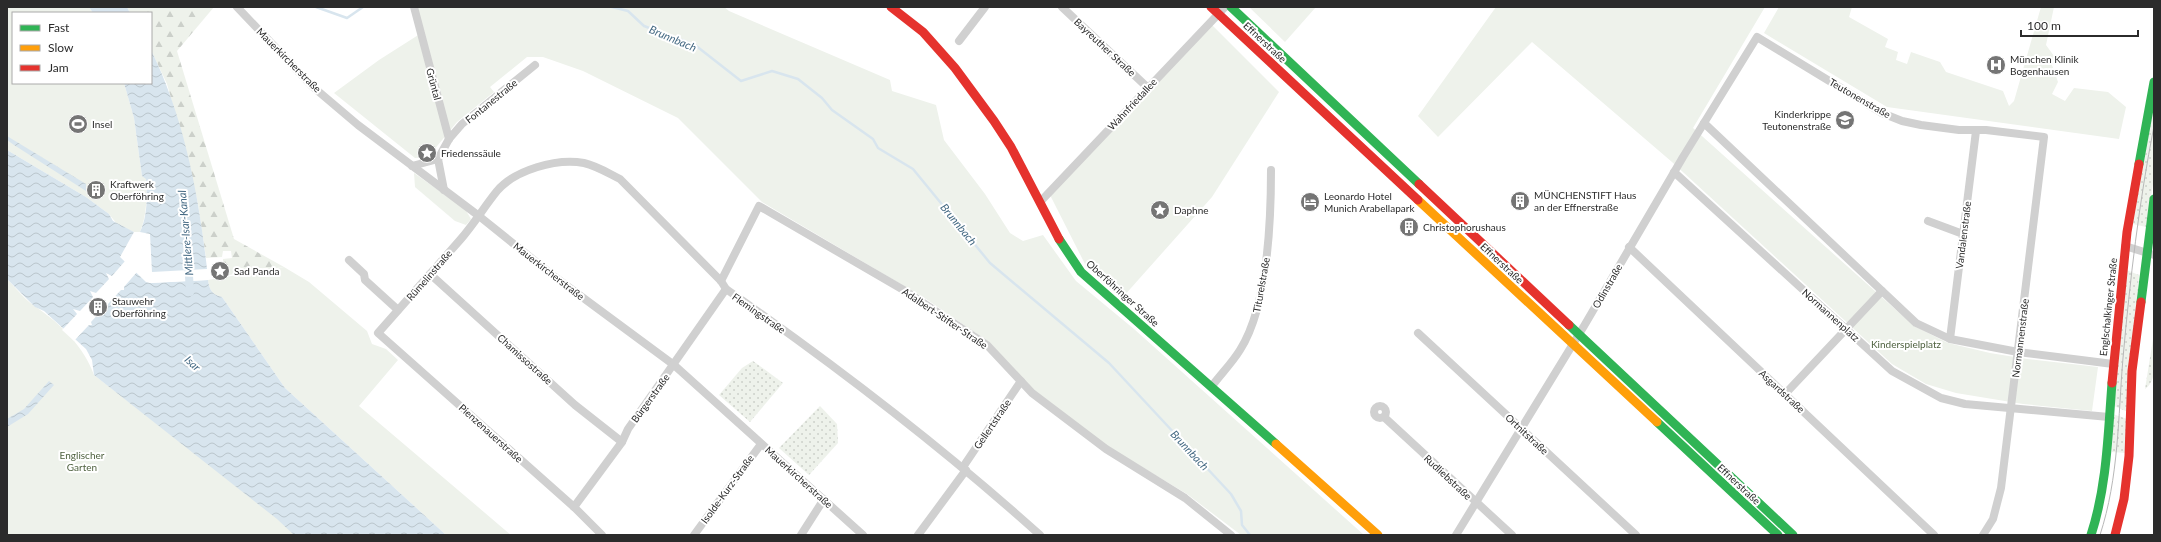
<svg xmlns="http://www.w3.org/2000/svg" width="2161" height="542" viewBox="0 0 2161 542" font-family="Lato,sans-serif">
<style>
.grass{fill:url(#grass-dots)}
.forest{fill:url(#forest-firs)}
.park{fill:#eef2eb}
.water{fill:url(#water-waves)}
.pier{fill:#fff}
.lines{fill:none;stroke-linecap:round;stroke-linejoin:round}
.stream{stroke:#d8e5ee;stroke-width:2.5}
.canal{stroke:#d8e5ee;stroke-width:8}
.street{stroke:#d0d0d0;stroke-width:8}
.fast{stroke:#30b455;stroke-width:9}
.slow{stroke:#ff9f0a;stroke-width:9}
.jam{stroke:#e5322d;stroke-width:9}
.tram{stroke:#b8b8b8;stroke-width:1}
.labels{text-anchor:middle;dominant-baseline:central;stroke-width:4;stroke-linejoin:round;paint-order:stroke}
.street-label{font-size:10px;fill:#2b2b2b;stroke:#fff}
.poi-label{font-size:10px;fill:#2b2b2b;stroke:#fff;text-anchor:start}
.park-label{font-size:10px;fill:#4e613f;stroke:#fff}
.water-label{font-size:11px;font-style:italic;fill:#446983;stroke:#fff}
</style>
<defs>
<pattern id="grass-dots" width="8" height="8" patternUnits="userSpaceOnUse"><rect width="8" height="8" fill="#eef2eb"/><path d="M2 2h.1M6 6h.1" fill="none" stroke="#ccd0ca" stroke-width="1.8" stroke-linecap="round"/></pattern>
<pattern id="forest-firs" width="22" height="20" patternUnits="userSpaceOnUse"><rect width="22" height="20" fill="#eef2eb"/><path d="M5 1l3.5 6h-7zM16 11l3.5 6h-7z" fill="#ccd0ca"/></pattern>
<pattern id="water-waves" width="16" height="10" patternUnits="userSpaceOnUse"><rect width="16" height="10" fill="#d8e5ee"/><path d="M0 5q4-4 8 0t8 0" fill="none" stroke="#bac5cc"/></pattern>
</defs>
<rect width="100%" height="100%" fill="#fff"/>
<g class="grass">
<polygon points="2154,104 2154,178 2146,227 2133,224"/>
<polygon points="2126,270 2139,275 2128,412 2114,406"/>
<path d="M2154,333C2154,349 2160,379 2145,389Z"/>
<polygon points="753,361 783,383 750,422 719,395 742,368"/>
<polygon points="820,406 837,424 838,443 809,475 779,448"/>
<polygon points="2113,414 2127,419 2126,453 2112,452"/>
</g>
<polygon class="forest" points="127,7 214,7 177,51 234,239 284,267 229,275 223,271 223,259 232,258 231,251 223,251 222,257 206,258 198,204 184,144 167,84 151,50 151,13 130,13"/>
<g class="park">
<path d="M7,7H89L93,13H13V83H124L134,118L142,176L146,178C147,196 147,215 140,232H134L117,224L109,214L86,197L7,150Z"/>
<polygon points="417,7 724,7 729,11 890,80 892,91 936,105 944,140 985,194 1010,233 1023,241 1043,235 1076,281 1134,329 1364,535 1241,535 1187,494 1107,446 1035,391 989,342 926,299 762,202 678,118 583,71 543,57 527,57 490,87 494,92 457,122 428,157 415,158 334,93 379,60 423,32"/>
<polygon points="1249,7 1316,7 1285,42"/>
<polygon points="1496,7 1765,7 1693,128 1914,326 1948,343 1990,353 2027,359 2098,367 2092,411 2023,404 1956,393 1926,384 1892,364 1672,162 1532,42 1438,137 1418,116"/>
<polygon points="1779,7 1852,7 1849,17 1888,39 1885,47 1898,52 1896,60 1907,64 1911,52 1940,62 1946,72 2003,91 2009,106 2014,101 2041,7 2054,7 2046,45 2054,56 2052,65 2058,82 2052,94 2065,101 2074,88 2108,92 2126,107 2119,139 1887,107 1764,33"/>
<polygon points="1212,25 1279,92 1212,197 1123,297 1086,266 1050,195"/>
<polygon points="414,173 465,209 471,219 466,225 455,221 415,187"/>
<path d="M284,267L309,282L367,331L372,344L386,349L398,360L359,406L511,535H446L285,388L222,297C213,295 209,290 208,280Z"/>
<path d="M7,279C16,288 25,300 36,307C61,324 84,347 94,375L300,535H7Z"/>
</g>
<g class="water">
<polygon points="89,7 127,7 130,13 93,13"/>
<path d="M151,50C184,117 199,196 207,269L152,272L150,234L140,232C148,215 147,196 146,179L142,176L134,118L124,83H151Z"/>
<polygon points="7,136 86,184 86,191 14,145 7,140"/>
<path d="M7,150L86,197L109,214L113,221L134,232L120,257L146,282L150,283L208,280C209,290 213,295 222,297L285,388L446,535H294L277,519L94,375L92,360L86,349L44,311L35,307L7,279Z"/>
<polygon points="49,381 54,385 28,414 7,427 7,419 24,409"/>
</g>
<polygon class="pier" points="135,231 123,256 147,279 150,281 208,278 208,280 150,283 137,272 124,287 124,290 121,290 108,304 108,307 105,307 91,322 92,325 89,325 74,341 62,330 77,314 73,309 80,311 93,297 90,291 96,293 109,279 106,273 112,276 125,261 121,257"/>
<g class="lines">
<g class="stream">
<polyline points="316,7 347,18 363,7"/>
<polyline points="612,7 628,11 644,26 695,45 741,81 772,71 798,79 822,98 832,110 873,139 878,148 913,169 990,263 1109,363 1231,494 1241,511 1242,525 1250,535"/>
</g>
<polyline class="canal" points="188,260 190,292"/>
<g class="street">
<polyline points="237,7 312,86 358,125 479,216 555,277 674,365 863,535"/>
<polyline points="414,7 449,139"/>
<polyline points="1062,7 1147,87"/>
<polyline points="959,41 985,7"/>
<polyline points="1704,123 1916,323 1950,339 2018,352 2113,364"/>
<polyline points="412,166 438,159"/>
<polyline points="1674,172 1892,371 1941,398 1965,404 2109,417"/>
<polyline points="444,190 438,159 449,139 462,124 535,65"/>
<polyline points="1040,202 1225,7"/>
<polyline points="1928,221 1963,234"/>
<polyline points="2125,246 2154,255"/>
<polyline points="1629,247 1934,535"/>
<polyline points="349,260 364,274 365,280 398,310"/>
<polyline points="430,274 575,405 622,442"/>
<polyline points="721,281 759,206 907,292 987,345 1032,393 1106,449 1185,498 1231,535"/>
<polyline points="1418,333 1636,535"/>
<polyline points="1950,339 1976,131"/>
<path d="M1212,386C1221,374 1232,363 1240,350C1268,306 1271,221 1271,170"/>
<polyline points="1785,394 1882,291"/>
<circle cx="1380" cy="412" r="6"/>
<polyline points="1384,417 1512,535"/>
<polyline points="963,467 1021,381"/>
<polyline points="574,507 622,442 628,429 726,289"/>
<path d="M602,535L574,507L378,333C405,302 433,271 460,240C474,224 484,207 497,191C515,170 556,158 584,163C597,166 608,173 620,179L721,281L726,289C835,365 941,446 1040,535"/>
<polyline points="694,535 761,444"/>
<polyline points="801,535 824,499"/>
<polyline points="918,535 966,470"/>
<polyline points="1456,535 1584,326 1683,157 1757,37 1882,113 1902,121 1921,125 1959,130 1986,130 2044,137 2001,488 1993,519 1983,535"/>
</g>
<g class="fast">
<polyline points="1231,7 1419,184"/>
<polyline points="2139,164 2154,82"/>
<polyline points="1059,239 1081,272 1276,444"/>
<polyline points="2141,302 2154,199"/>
<polyline points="1569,325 1793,535"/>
<polyline points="1657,422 1778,535"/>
<path d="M2091,535C2107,486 2108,434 2112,383"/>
</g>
<g class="slow">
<polyline points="1418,200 1657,422"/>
<polyline points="1276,444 1378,535"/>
</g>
<g class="jam">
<polyline points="891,7 923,32 955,68 994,121 1011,147 1059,239"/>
<polyline points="1211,7 1418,200"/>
<polyline points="1419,184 1569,325"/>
<polyline points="2112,383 2127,232 2139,164"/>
<polyline points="2115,535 2124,499 2129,456 2132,371 2141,302"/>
</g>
<path class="tram" d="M2100,535C2119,477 2118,417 2123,358C2130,280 2139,202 2154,126"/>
</g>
<defs>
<symbol id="hospital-disc" viewBox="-11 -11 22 22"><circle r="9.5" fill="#757575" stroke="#fff"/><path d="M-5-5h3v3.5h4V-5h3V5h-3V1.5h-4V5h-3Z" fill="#fff"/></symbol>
<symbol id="school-disc" viewBox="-11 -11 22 22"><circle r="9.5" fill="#757575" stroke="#fff"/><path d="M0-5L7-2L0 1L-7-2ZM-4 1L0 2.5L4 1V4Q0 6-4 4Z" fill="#fff"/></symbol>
<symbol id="stadium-disc" viewBox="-11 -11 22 22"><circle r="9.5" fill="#757575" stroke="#fff"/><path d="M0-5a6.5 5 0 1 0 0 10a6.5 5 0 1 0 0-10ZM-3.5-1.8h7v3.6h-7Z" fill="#fff"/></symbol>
<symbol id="sight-disc" viewBox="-11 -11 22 22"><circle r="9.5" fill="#757575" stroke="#fff"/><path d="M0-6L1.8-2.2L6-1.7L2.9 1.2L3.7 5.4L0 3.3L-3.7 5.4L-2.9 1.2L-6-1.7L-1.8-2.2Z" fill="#fff"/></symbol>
<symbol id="building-disc" viewBox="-11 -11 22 22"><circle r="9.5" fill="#757575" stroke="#fff"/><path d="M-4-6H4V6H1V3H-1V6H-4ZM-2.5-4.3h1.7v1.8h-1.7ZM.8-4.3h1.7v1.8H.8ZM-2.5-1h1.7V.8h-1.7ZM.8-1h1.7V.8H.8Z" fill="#fff"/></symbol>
<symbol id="hotel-disc" viewBox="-11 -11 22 22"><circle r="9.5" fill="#757575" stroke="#fff"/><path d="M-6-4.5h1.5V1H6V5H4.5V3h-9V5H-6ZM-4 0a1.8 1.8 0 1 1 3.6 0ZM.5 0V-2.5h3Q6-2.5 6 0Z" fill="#fff"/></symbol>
</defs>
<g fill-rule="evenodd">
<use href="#hospital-disc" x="1985" y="54" width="22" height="22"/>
<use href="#school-disc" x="1834" y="109" width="22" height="22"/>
<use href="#stadium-disc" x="67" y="113" width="22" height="22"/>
<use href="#sight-disc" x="416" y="142" width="22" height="22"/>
<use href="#building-disc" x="85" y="179" width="22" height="22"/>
<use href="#building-disc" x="1509" y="190" width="22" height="22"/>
<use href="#hotel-disc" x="1299" y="191" width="22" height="22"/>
<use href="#sight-disc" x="1149" y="199" width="22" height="22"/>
<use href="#building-disc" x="1398" y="216" width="22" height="22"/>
<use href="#sight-disc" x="209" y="260" width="22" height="22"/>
<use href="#building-disc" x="87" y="296" width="22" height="22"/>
</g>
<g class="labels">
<g class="street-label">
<text transform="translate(1265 42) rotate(43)">Effnerstraße</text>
<text transform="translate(1105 47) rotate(43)">Bayreuther Straße</text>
<text transform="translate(289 60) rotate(45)">Mauerkircherstraße</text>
<text transform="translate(434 84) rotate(75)">Grüntal</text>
<text transform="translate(1860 98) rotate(30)">Teutonenstraße</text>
<text transform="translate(491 101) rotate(-39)">Fontanestraße</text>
<text transform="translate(1132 104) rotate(-47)">Wahnfriedallee</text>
<text transform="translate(1963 235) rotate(-83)">Vandalenstraße</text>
<text transform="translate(1502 263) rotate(43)">Effnerstraße</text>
<text transform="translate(549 271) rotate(38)">Mauerkircherstraße</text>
<text transform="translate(429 275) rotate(-49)">Rümelinstraße</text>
<text transform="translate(1261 285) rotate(-80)">Titurelstraße</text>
<text transform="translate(1607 286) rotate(-60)">Odinstraße</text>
<text transform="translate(1123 293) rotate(42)">Oberföhringer Straße</text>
<text transform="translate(2108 307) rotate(-84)">Englschalkinger Straße</text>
<text transform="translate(759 313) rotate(35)">Flemingstraße</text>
<text transform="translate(1831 315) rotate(42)">Normannenplatz</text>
<text transform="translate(945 318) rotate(34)">Adalbert-Stifter-Straße</text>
<text transform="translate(2020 338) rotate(-83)">Normannenstraße</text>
<text transform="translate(525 359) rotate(42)">Chamissostraße</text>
<text transform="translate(1782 391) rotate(43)">Asgardstraße</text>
<text transform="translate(650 398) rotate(-54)">Bürgerstraße</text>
<text transform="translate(992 424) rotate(-56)">Gellertstraße</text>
<text transform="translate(491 433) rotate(42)">Pienzenauerstraße</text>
<text transform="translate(1527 434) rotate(43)">Ortnitstraße</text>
<text transform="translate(799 477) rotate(42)">Mauerkircherstraße</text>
<text transform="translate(1448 477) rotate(43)">Rudliebstraße</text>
<text transform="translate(1739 484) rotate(43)">Effnerstraße</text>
<text transform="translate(727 489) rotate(-54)">Isolde-Kurz-Straße</text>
</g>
<g class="poi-label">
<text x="2010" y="59">München Klinik<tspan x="2010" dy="12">Bogenhausen</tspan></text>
<text x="1831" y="114" text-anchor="end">Kinderkrippe<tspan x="1831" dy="12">Teutonenstraße</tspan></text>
<text x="92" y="124">Insel</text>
<text x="441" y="153">Friedenssäule</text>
<text x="110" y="184">Kraftwerk<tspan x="110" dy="12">Oberföhring</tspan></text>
<text x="1534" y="195">MÜNCHENSTIFT Haus<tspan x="1534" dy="12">an der Effnerstraße</tspan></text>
<text x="1324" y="196">Leonardo Hotel<tspan x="1324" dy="12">Munich Arabellapark</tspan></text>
<text x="1174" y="210">Daphne</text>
<text x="1423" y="227">Christophorushaus</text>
<text x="234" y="271">Sad Panda</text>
<text x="112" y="301">Stauwehr<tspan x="112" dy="12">Oberföhring</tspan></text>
</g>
<g class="park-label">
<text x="1906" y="344">Kinderspielplatz</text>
<text x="82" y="455">Englischer<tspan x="82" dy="12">Garten</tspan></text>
</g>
<g class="water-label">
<text transform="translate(673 38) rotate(23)">Brunnbach</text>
<text transform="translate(959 224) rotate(51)">Brunnbach</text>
<text transform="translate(185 233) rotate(-95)">Mittlere-Isar-Kanal</text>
<text transform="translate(193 363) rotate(43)">Isar</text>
<text transform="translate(1190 450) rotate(47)">Brunnbach</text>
</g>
</g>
<rect width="2161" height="542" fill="none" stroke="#2b2b2b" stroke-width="16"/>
<rect x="12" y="12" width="140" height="72" fill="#ffffff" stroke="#aaaaaa"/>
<rect x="20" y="25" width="20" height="6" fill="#30b455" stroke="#aaaaaa"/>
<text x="48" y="32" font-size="12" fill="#2b2b2b">Fast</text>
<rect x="20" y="45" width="20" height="6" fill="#ff9f0a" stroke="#aaaaaa"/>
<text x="48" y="52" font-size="12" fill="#2b2b2b">Slow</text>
<rect x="20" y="65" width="20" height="6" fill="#e5322d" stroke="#aaaaaa"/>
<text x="48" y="72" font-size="12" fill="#2b2b2b">Jam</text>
<path d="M2021 30v6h117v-6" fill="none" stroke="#2b2b2b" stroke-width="2"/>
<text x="2027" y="30" font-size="12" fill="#2b2b2b" stroke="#ffffff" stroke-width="3" paint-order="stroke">100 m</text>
</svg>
